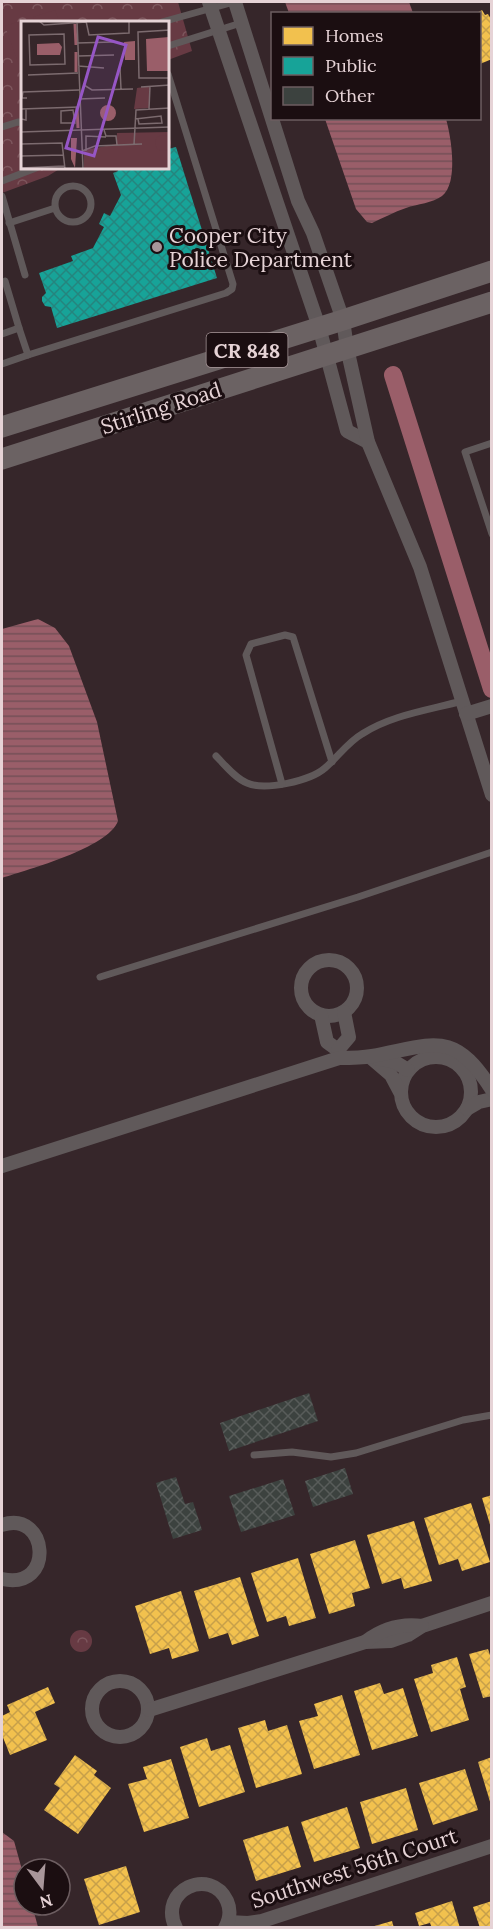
<svg xmlns="http://www.w3.org/2000/svg" width="493" height="1929" viewBox="0 0 493 1929" font-family="Lora,serif">
<style>
.park{fill:url(#park-crowns)}
.garden{fill:#673a43}
.water{fill:url(#water-rules)}
.homes{fill:url(#homes-cross-hatch)}
.public{fill:url(#public-cross-hatch)}
.lines{fill:none;stroke-linecap:round;stroke-linejoin:round}
.canal{stroke:#9a5e69;stroke-width:18}
.building{fill:url(#building-cross-hatch)}
.service{stroke:#60595a;stroke-width:7}
.minor{stroke:#60595a;stroke-width:14}
.primary{stroke:#6b6263;stroke-width:21}
.poi-dot{fill:#a8969a;stroke:#1b0e11;stroke-width:2}
.labels{text-anchor:middle;dominant-baseline:central;stroke-width:6;stroke-linejoin:round;paint-order:stroke}
.shield{fill:#1b0e11;stroke:#a9989b;stroke-width:1.5}
.shield-label{font-size:20px;font-weight:bold;fill:#e6d3d6}
.poi-label{font-size:21px;fill:#e6d3d6;stroke:#1b0e11;text-anchor:start}
.street-label{font-size:21px;fill:#e6d3d6;stroke:#1b0e11}
.inset-river{fill:none;stroke:#9a5e69;stroke-width:3}
.inset-road{fill:none;stroke:#7c6b6f;stroke-width:1.5}
.view{fill:#9656c5;fill-opacity:0.15;stroke:#9656c5;stroke-width:3}
.inset-edge{fill:none;stroke:#e6d3d6;stroke-width:3}
</style>
<defs>
<pattern id="park-crowns" width="20" height="18" patternUnits="userSpaceOnUse" patternTransform="scale(1.5)"><rect width="20" height="18" fill="#673a43"/><path d="M2 6a3 3 0 1 1 6 0M12 15a3 3 0 1 1 6 0" fill="none" stroke="#7d565d"/></pattern>
<pattern id="water-rules" width="6" height="5" patternUnits="userSpaceOnUse" patternTransform="scale(1.5)"><rect width="6" height="5" fill="#9a5e69"/><path d="M0 2.5h6" fill="none" stroke="#745057"/></pattern>
<pattern id="homes-cross-hatch" width="8" height="8" patternUnits="userSpaceOnUse" patternTransform="scale(1.5)"><rect width="8" height="8" fill="#f2c14e"/><path d="M0 0l8 8M0 8l8-8" fill="none" stroke="#c7a04a"/></pattern>
<pattern id="public-cross-hatch" width="8" height="8" patternUnits="userSpaceOnUse" patternTransform="scale(1.5)"><rect width="8" height="8" fill="#17a398"/><path d="M0 0l8 8M0 8l8-8" fill="none" stroke="#25857e"/></pattern>
<pattern id="building-cross-hatch" width="8" height="8" patternUnits="userSpaceOnUse" patternTransform="scale(1.5)"><rect width="8" height="8" fill="#3c423f"/><path d="M0 0l8 8M0 8l8-8" fill="none" stroke="#585c5a"/></pattern>
</defs>
<rect width="100%" height="100%" fill="#36262a"/>
<g class="park">
<polygon points="2,2 178,2 192,51 168,60 168,22 22,22 22,168 61,168 48,176 2,193"/>
<circle cx="81" cy="1641" r="11"/>
</g>
<g class="garden">
<polygon points="55,10 59,22 35,22 33,17"/>
<polygon points="27,19 28,22 22,22 22,67 20,68 5,26"/>
</g>
<g class="water">
<polygon points="285,2 409,2 413,13 289,13"/>
<path d="M325,119H446C451,136 459,183 442,196C433,203 417,204 406,208C394,212 383,218 372,223L367,222L356,209Z"/>
<path d="M38,619L55,628L69,646L97,722L118,821C108,848 29,869 2,878V629Z"/>
<polygon points="2,1832 14,1841 24,1877 24,1905 32,1905 38,1927 2,1927"/>
</g>
<g class="homes">
<polygon points="482,10 485,15 488,14 492,21 492,59 480,64 480,14 475,14"/>
<polygon points="492,1495 492,1528 491,1528 482,1498"/>
<polygon points="471,1503 490,1562 462,1571 458,1559 439,1565 424,1518"/>
<polygon points="414,1521 432,1581 404,1589 401,1578 382,1584 367,1535"/>
<polygon points="355,1540 370,1588 352,1593 355,1606 329,1614 310,1554"/>
<polygon points="298,1558 316,1618 289,1626 286,1616 267,1622 251,1573"/>
<polygon points="240,1577 259,1636 232,1645 228,1633 209,1639 194,1591"/>
<polygon points="181,1591 199,1651 172,1659 169,1648 150,1654 135,1606"/>
<polygon points="488,1649 492,1661 492,1696 483,1698 469,1654"/>
<polygon points="457,1657 466,1687 460,1689 469,1720 431,1732 414,1679 433,1673 431,1665"/>
<polygon points="380,1683 384,1694 403,1688 418,1736 372,1750 354,1691"/>
<polygon points="48,1687 55,1703 35,1712 47,1740 10,1755 2,1735 2,1716 10,1712 7,1705"/>
<polygon points="342,1695 360,1755 314,1769 299,1721 318,1716 314,1704"/>
<polygon points="265,1720 268,1731 287,1725 302,1774 256,1788 238,1728"/>
<polygon points="207,1738 211,1751 230,1745 245,1792 199,1807 180,1747"/>
<polygon points="75,1755 97,1771 94,1775 111,1788 78,1834 44,1810 60,1788 54,1784"/>
<polygon points="492,1757 492,1805 491,1805 478,1762"/>
<polygon points="171,1759 189,1818 144,1832 128,1784 147,1779 143,1767"/>
<polygon points="465,1769 478,1810 433,1825 419,1783"/>
<polygon points="406,1788 418,1830 372,1844 360,1802"/>
<polygon points="347,1807 360,1848 314,1862 301,1822"/>
<polygon points="288,1826 301,1867 256,1881 243,1840"/>
<polygon points="126,1866 140,1912 99,1925 84,1879"/>
<polygon points="452,1901 460,1928 432,1928 430,1923 419,1926 415,1913"/>
<polygon points="492,1901 492,1928 480,1928 473,1907"/>
<polygon points="392,1921 394,1928 371,1928 371,1927"/>
</g>
<polygon class="public" points="176,147 217,278 57,328 51,307 45,306 42,301 42,297 46,293 39,273 73,261 71,256 93,248 104,227 99,224 104,213 110,216 121,195 113,173 118,171 117,168 168,168 168,149"/>
<g class="lines">
<polyline class="canal" points="393,375 492,689"/>
</g>
<g class="building">
<polygon points="309,1393 318,1421 229,1451 220,1423"/>
<polygon points="345,1468 353,1494 313,1507 305,1481"/>
<polygon points="176,1477 185,1504 193,1502 202,1530 173,1539 156,1483"/>
<polygon points="283,1479 295,1515 241,1532 229,1496"/>
</g>
<g class="lines">
<g class="service">
<polyline points="162,22 234,2"/>
<polyline points="168,46 241,23"/>
<polyline points="2,127 18,122 22,123"/>
<polyline points="2,181 36,168"/>
<circle cx="73" cy="204" r="18"/>
<polyline points="2,196 25,275"/>
<polyline points="9,223 55,208"/>
<polyline points="5,281 19,328"/>
<polyline points="2,334 19,328 28,355 226,293 232,289 233,284 168,74"/>
<polyline points="2,364 28,355"/>
<polyline points="492,443 465,452 492,534"/>
<path d="M216,756C225,765 235,778 247,783C265,791 310,781 325,768C338,757 348,742 362,734C391,715 429,710 462,701"/>
<polyline points="282,784 246,655 251,644 285,635 293,637 332,762"/>
<polyline points="100,977 358,897 492,852"/>
<polyline points="254,1455 292,1452 331,1457 356,1453 463,1420 492,1415"/>
</g>
<g class="minor">
<polyline points="209,2 319,327 347,431 368,442"/>
<polyline points="235,2 298,201 313,233 343,320 347,348 368,442 420,567 492,795"/>
<polyline points="466,714 492,706"/>
<circle cx="329" cy="988" r="28"/>
<polyline points="321,1015 327,1042 338,1050"/>
<circle cx="436" cy="1092" r="35"/>
<polyline points="370,1057 391,1075 400,1092"/>
<polyline points="339,1058 338,1050 349,1037 344,1012"/>
<polyline points="375,1058 395,1062 408,1070"/>
<polyline points="467,1109 479,1102 492,1099"/>
<path d="M2,1166L339,1058C350,1058 361,1058 372,1056C433,1045 453,1028 492,1090"/>
<path d="M2,1525C48,1509 56,1591 2,1579"/>
<polyline points="365,1642 391,1641 408,1635 422,1626 492,1603"/>
<circle cx="120" cy="1709" r="28"/>
<path d="M149,1710L365,1642C382,1629 400,1623 422,1626"/>
<polyline points="228,1922 248,1923 262,1921 492,1846"/>
<path d="M176,1928C157,1890 211,1866 227,1901C231,1910 230,1919 225,1928"/>
</g>
<g class="primary">
<polyline points="2,427 343,320 492,271"/>
<polyline points="2,459 492,302"/>
</g>
</g>
<circle class="poi-dot" cx="157" cy="247" r="6"/>
<g class="labels">
<rect class="shield" x="206.5" y="333" width="81" height="34" rx="4.5"/>
<g class="shield-label">
<text x="247" y="350">CR 848</text>
</g>
<g class="poi-label">
<text x="169" y="235">Cooper City<tspan x="169" dy="24">Police Department</tspan></text>
</g>
<g class="street-label">
<text transform="translate(161 408) rotate(-18)">Stirling Road</text>
<text transform="translate(354 1868) rotate(-18)">Southwest 56th Court</text>
</g>
</g>
<g transform="translate(21 21)">
<rect width="148" height="148" fill="#36262a"/>
<path d="M129,65L128,87L113,88L116,67ZM148,111V148H63V129L96,123V112Z" fill="#673a43"/>
<path d="M134 122a8 8 0 1 1 16 0a8 8 0 1 1-16 0Z" fill="#673a43"/>
<path d="M148,16V50H126L125,18ZM114,20V39H104L103,21ZM38,22L41,26L39,34H16V23ZM79 92a8 8 0 1 1 16 0a8 8 0 1 1-16 0ZM50,117H56L54,147L50,138Z" fill="#9a5e69"/>
<path class="inset-river" d="M54,3L55,24M55,31V51M56,87L57,107"/>
<path class="inset-road" d="M18,0L23,4L65,1M56,0L62,148M65,0L68,14L108,12V0M149,9L117,11L118,57H149M43,13L44,43L9,44L8,14ZM56,22L92,21M57,35L93,34M57,45L83,47M99,47L100,68M7,54L57,52M63,64L71,69L112,68M120,66L149,64M6,77H1L2,71L58,69M58,78L84,77M0,88L58,86M0,88V98L5,99V88M128,88L129,65M52,89L54,102H40V90ZM114,98L140,95L141,102L118,103L117,98M83,109L85,115H95L96,124M0,111L149,106M0,123L41,122L44,148M113,124L115,89L149,87M61,130L74,125L121,123M65,130V115L85,116M0,135L42,134M0,147L43,145"/>
<path class="view" d="M77,16L105,24L73,135L45,127Z"/>
<rect width="148" height="148" class="inset-edge"/>
</g>
<rect width="493" height="1929" fill="none" stroke="#e6d3d6" stroke-width="6"/>
<rect x="271" y="12" width="210" height="108" fill="#1b0e11" stroke="#6c5d60" stroke-width="1.5"/>
<rect x="283" y="27" width="30" height="18" fill="#f2c14e" stroke="#6c5d60" stroke-width="1.5"/>
<text x="325" y="42" font-size="18" fill="#e6d3d6">Homes</text>
<rect x="283" y="57" width="30" height="18" fill="#17a398" stroke="#6c5d60" stroke-width="1.5"/>
<text x="325" y="72" font-size="18" fill="#e6d3d6">Public</text>
<rect x="283" y="87" width="30" height="18" fill="#3c423f" stroke="#6c5d60" stroke-width="1.5"/>
<text x="325" y="102" font-size="18" fill="#e6d3d6">Other</text>
<g transform="translate(42 1887) rotate(164)"><circle r="28" fill="#1b0e11" stroke="#6c5d60" stroke-width="1.5"/>
<path d="M0-4.5L10 22L0 15L-10 22Z" fill="#a8969a"/>
<text y="-9" font-size="16" font-weight="bold" text-anchor="middle" fill="#e6d3d6">N</text>
</g>
</svg>
